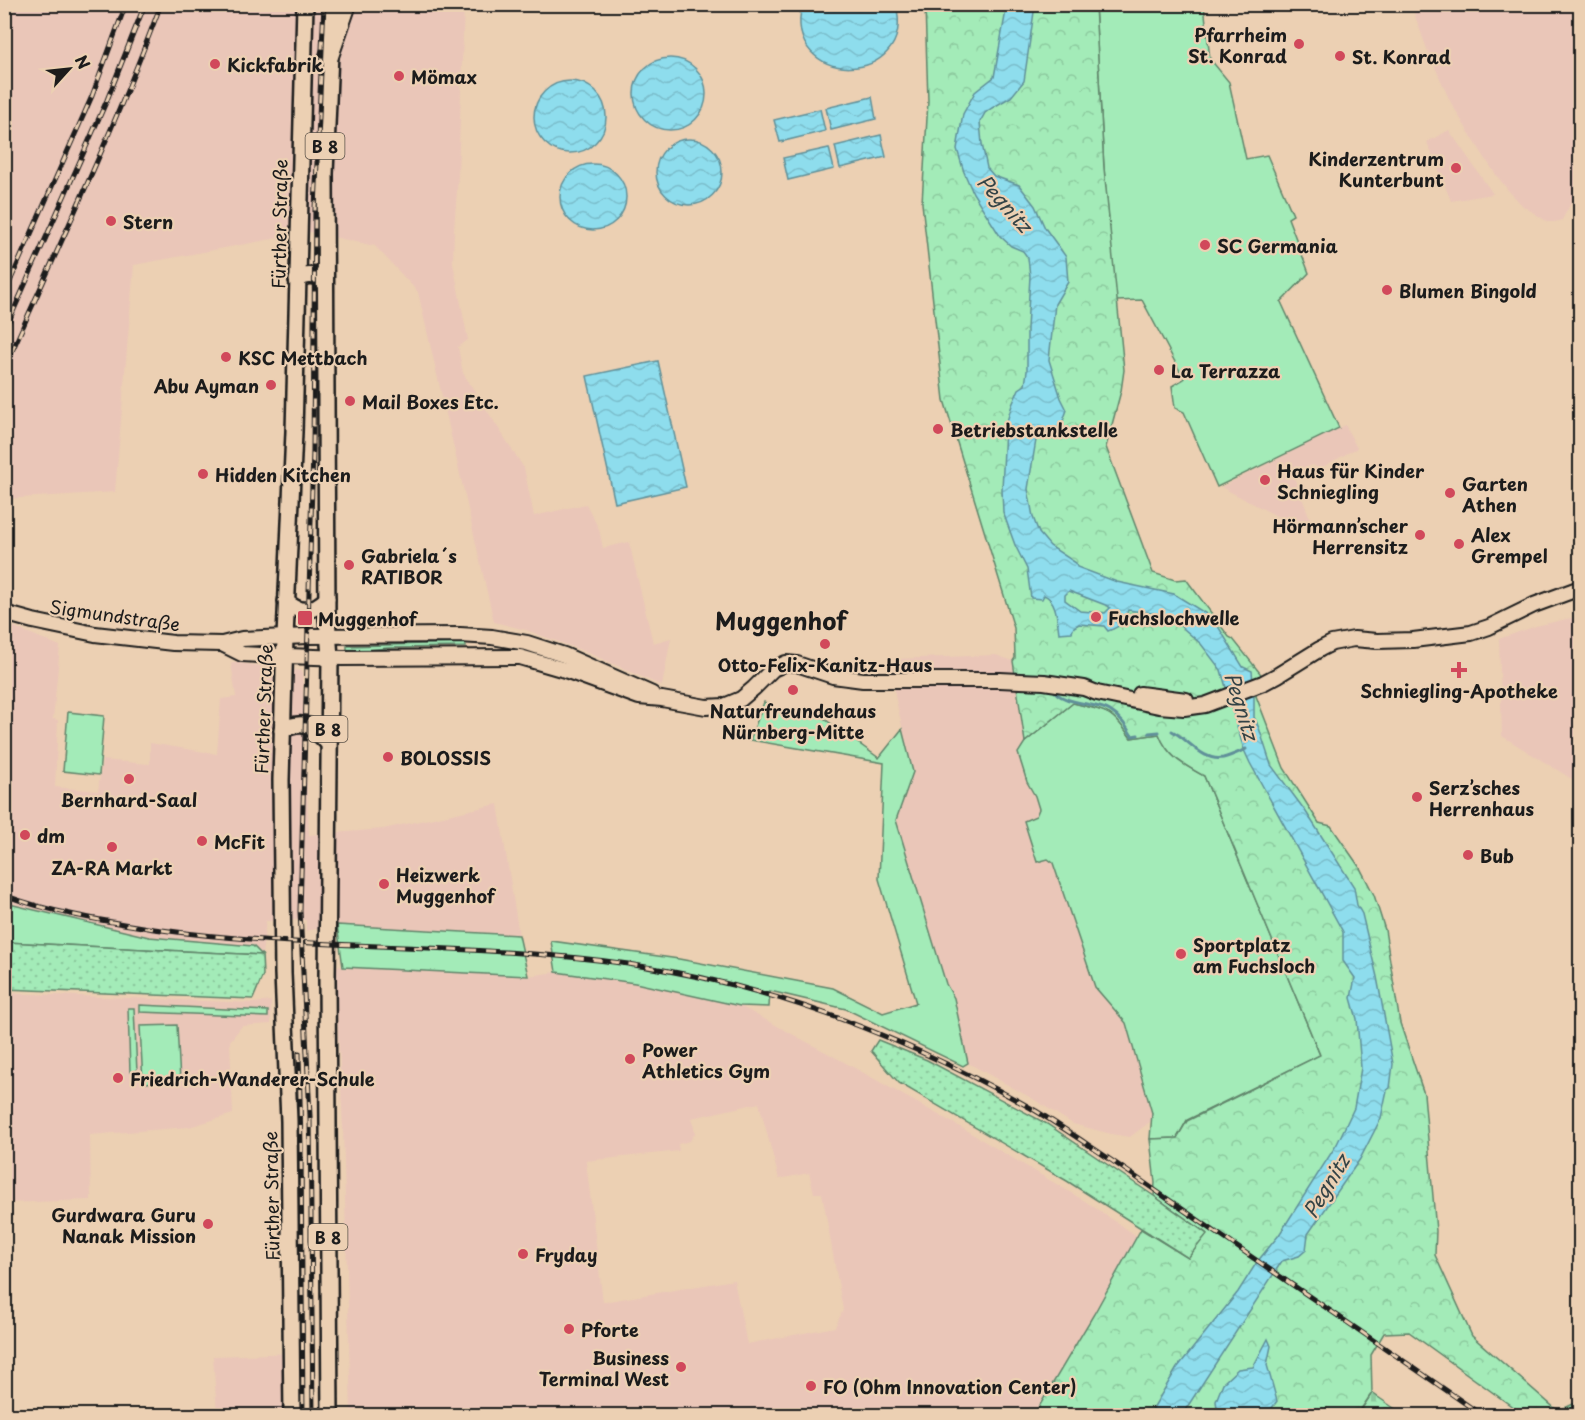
<svg xmlns="http://www.w3.org/2000/svg" width="1585" height="1420" viewBox="0 0 1585 1420" font-family="'Playpen Sans',sans-serif">
<style>
.built{fill:#eac6b8;fill-rule:evenodd}
.grass{fill:#a3ebb8;stroke:#60846a;stroke-width:1.5}
.cemetery{fill:url(#cemetery-stones);stroke:#60846a;stroke-width:1.5}
.park{fill:url(#park-crowns);stroke:#60846a;stroke-width:1.5}
.garden{fill:url(#garden-dots);stroke:#60846a;stroke-width:1.5}
.water{fill:url(#water-waves);stroke:#609099;stroke-width:1.5;fill-rule:evenodd}
.lines{fill:none;stroke-linecap:round;stroke-linejoin:round}
.stream{stroke:#609099;stroke-width:3}
.secondary-casing{stroke:#1c1c1c;stroke-width:18}
.primary-casing{stroke:#1c1c1c;stroke-width:20}
.motorway-casing{stroke:#1c1c1c;stroke-width:22}
.secondary{stroke:#ecd0b3;stroke-width:14}
.primary{stroke:#ecd0b3;stroke-width:15}
.motorway{stroke:#ecd0b3;stroke-width:18}
.rail-casing{stroke:#1c1c1c;stroke-width:5}
.rail{stroke:#ecd0b3;stroke-width:3;stroke-dasharray:9;stroke-linecap:butt}
.poi-dot{fill:#d1495b;stroke:#ecd0b3;stroke-width:2}
.labels{text-anchor:middle;dominant-baseline:central;stroke-width:4.5;stroke-linejoin:round;paint-order:stroke}
.shield{fill:#ecd0b3;stroke:#5a5249;stroke-width:1.5}
.shield-label{font-size:16px;font-weight:bold;fill:#1c1c1c}
.poi-label{font-size:18px;font-weight:bold;fill:#1c1c1c;stroke:#ecd0b3;text-anchor:start}
.street-label{font-size:18px;fill:#1c1c1c;stroke:#ecd0b3}
.water-label{font-size:20px;font-style:italic;fill:#334346;stroke:#ecd0b3}
.district-label{font-size:24px;font-weight:bold;fill:#1c1c1c;stroke:#ecd0b3}
</style>
<defs>
<pattern id="cemetery-stones" width="16" height="16" patternUnits="userSpaceOnUse" patternTransform="scale(1.5)"><rect width="16" height="16" fill="#a3ebb8"/><path d="M2 7V4a2 2 0 0 1 4 0v3zM10 15v-3a2 2 0 0 1 4 0v3z" fill="#8cc99e"/></pattern>
<pattern id="park-crowns" width="20" height="18" patternUnits="userSpaceOnUse" patternTransform="scale(1.5)"><rect width="20" height="18" fill="#a3ebb8"/><path d="M2 6a3 3 0 1 1 6 0M12 15a3 3 0 1 1 6 0" fill="none" stroke="#8cc99e"/></pattern>
<pattern id="garden-dots" width="8" height="8" patternUnits="userSpaceOnUse" patternTransform="scale(1.5)"><rect width="8" height="8" fill="#a3ebb8"/><path d="M2 2h.1M6 6h.1" fill="none" stroke="#8cc99e" stroke-width="1.8" stroke-linecap="round"/></pattern>
<pattern id="water-waves" width="16" height="10" patternUnits="userSpaceOnUse" patternTransform="scale(1.5)"><rect width="16" height="10" fill="#8edded"/><path d="M0 5q4-4 8 0t8 0" fill="none" stroke="#7abdcb"/></pattern>
</defs>
<rect width="100%" height="100%" fill="#ecd0b3"/>
<filter id="ink" filterUnits="userSpaceOnUse"><feTurbulence type="fractalNoise" baseFrequency=".0167" numOctaves="2"/><feDisplacementMap in="SourceGraphic" scale="12" xChannelSelector="R" yChannelSelector="G"/><feConvolveMatrix kernelMatrix="1 2 1 2 8 2 1 2 1" color-interpolation-filters="sRGB"/></filter>
<g filter="url(#ink)">
<g class="built">
<polygon points="19,5 464,5 458,177 454,230 453,263 468,340 458,347 463,373 524,468 534,516 586,504 599,529 603,548 629,542 653,643 671,638 662,686 589,653 526,630 494,622 418,292 375,246 310,232 134,265 115,492 5,499 4,22"/>
<polygon points="1411,5 1580,5 1580,186 1562,220 1555,222 1548,222 1523,206 1507,189 1494,172 1466,128 1450,101 1427,49"/>
<polygon points="1449,130 1493,194 1451,201 1427,142"/>
<polygon points="1345,425 1357,448 1319,469 1313,465 1292,472 1311,521 1294,525 1221,487"/>
<polygon points="1580,616 1580,784 1502,736 1499,639 1536,626"/>
<polygon points="5,623 60,646 53,719 58,720 55,787 98,791 102,760 150,764 150,743 217,754 221,699 236,697 231,662 302,671 309,835 383,829 498,804 519,935 337,925 306,931 306,920 266,921 262,955 253,946 149,937 5,903"/>
<polygon points="996,655 1013,661 1025,742 1018,754 1027,782 1035,796 1039,810 1036,816 1025,822 1043,860 1048,859 1053,863 1095,987 1126,1023 1152,1113 1151,1121 1130,1137 1111,1134 1073,1124 1033,1099 968,1063 954,998 946,984 896,819 913,772 895,696 894,659"/>
<path d="M335,966L528,976L556,972L635,983L740,1006L844,1062L962,1128L1085,1201L1137,1236L1094,1314L1034,1415H351L343,1128ZM759,1103L779,1179L809,1173L814,1193H822L843,1310L835,1327L747,1344L734,1280L603,1302L586,1161L679,1151L678,1144L690,1141L695,1133L692,1118Z"/>
<polygon points="5,993 253,1003 271,1001 271,1024 242,1026 230,1041 233,1114 189,1127 90,1135 91,1200 5,1203"/>
<polygon points="297,1353 297,1415 217,1415 213,1356"/>
</g>
<g class="grass">
<polygon points="1095,5 1204,5 1210,59 1229,82 1246,159 1267,155 1293,215 1288,218 1309,273 1281,302 1339,428 1217,487 1184,412 1175,408 1172,386 1184,379 1142,300 1116,301 1104,168"/>
<polygon points="466,643 466,647 388,648 347,652 347,646"/>
<polygon points="764,702 778,710 812,710 879,758 902,729 913,772 896,820 946,984 954,998 968,1063 963,1066 846,1009 770,991 769,1007 740,1006 635,983 556,972 551,941 679,959 833,988 883,1013 916,1003 879,879 884,763 750,740"/>
<path d="M1073,703C1106,711 1111,709 1131,738L1159,734C1168,757 1183,765 1204,776L1320,1055L1187,1120L1177,1138L1150,1139L1152,1113L1126,1023L1095,987L1053,863L1048,859L1037,862L1024,821L1036,816L1039,809L1035,796L1027,782L1018,753L1025,742Z"/>
<polygon points="68,712 104,716 99,775 63,771"/>
<polygon points="5,903 149,937 253,946 262,955 5,942"/>
<polygon points="337,925 519,935 528,976 343,967"/>
<polygon points="140,1005 268,1011 268,1017 140,1012"/>
<polygon points="128,1008 134,1008 137,1072 130,1072"/>
<polygon points="177,1025 180,1081 143,1083 140,1026"/>
</g>
<polygon class="cemetery" points="1372,1393 1404,1415 1357,1416"/>
<path class="park" d="M925,5H1095L1104,168L1124,370L1121,391L1106,447L1153,573L1175,580L1186,579L1229,637L1233,639L1264,678L1256,696L1284,768L1319,823L1331,826L1360,868L1374,895L1385,930L1400,1023L1424,1094L1436,1231L1435,1255L1472,1336L1558,1411L1580,1401V1415H1524L1409,1332L1384,1333L1371,1355L1372,1393L1357,1415H1034L1094,1314L1141,1229L1188,1258L1206,1233L1154,1196L1155,1183L1150,1139L1177,1138L1187,1121L1320,1055L1204,776C1183,764 1168,757 1159,734L1131,738C1111,709 1106,711 1073,703L1025,742L1013,661L1015,658L1014,628L944,400L922,203L928,101Z"/>
<g class="garden">
<polygon points="5,942 262,955 263,975 253,999 5,989"/>
<polygon points="878,1040 927,1060 1047,1124 1154,1196 1207,1234 1188,1258 1067,1181 899,1083 871,1051"/>
</g>
<g class="water">
<path d="M802,5H896C917,88 782,89 802,5Z"/>
<path d="M1007,5H1035L1024,81L1011,97L992,108L985,113L980,122L982,144L987,168L994,176L1019,185L1035,206L1045,228L1066,257L1068,282L1055,304L1049,360L1061,398L1067,410L1057,437L1047,432L1041,434L1036,440L1028,489L1033,517L1039,533L1050,546L1076,563L1077,567L1117,582L1174,594L1213,618L1243,667L1252,671L1254,693V717L1259,728L1271,765L1306,812L1354,887L1357,905L1362,914L1377,977L1393,1064L1390,1088L1387,1090L1381,1118L1360,1159L1308,1234L1306,1250L1299,1256L1282,1261L1182,1415H1149L1177,1368L1238,1292L1257,1262L1279,1235L1337,1144L1354,1108L1361,1068L1357,1019L1351,998L1355,978L1343,961V932L1250,763L1244,750L1221,670L1201,644L1168,615L1128,610C1123,623 1122,626 1108,631L1104,626L1079,624L1074,627L1072,632L1059,633C1057,620 1057,600 1044,595L1042,599L1031,598L1027,569L1015,545L1003,512L1002,490L1005,428L1012,405L1019,389L1025,385L1027,371V329L1030,276L1028,258L1023,251L1011,246L1000,236L973,193L964,172L957,149L963,114L975,92L994,77ZM1069,591L1108,606L1110,608L1105,613L1080,611L1065,600V595Z"/>
<circle cx="670" cy="94" r="36"/>
<circle cx="570" cy="117" r="36"/>
<polygon points="872,97 876,119 831,130 826,108"/>
<polygon points="820,109 825,131 780,142 774,120"/>
<polygon points="881,135 886,157 840,168 835,146"/>
<circle cx="689" cy="172" r="33"/>
<polygon points="829,148 834,169 788,180 783,158"/>
<circle cx="593" cy="197" r="33"/>
<polygon points="658,361 686,487 615,503 587,376"/>
<polygon points="1268,1339 1271,1346 1267,1365 1277,1401 1267,1415 1218,1415 1216,1401 1223,1383 1238,1369 1253,1367"/>
</g>
<g class="lines">
<g class="stream">
<path d="M1053,689C1062,705 1095,702 1110,711C1121,718 1126,726 1132,736L1138,735"/>
<path d="M1172,731C1188,739 1203,762 1223,758C1231,756 1239,752 1246,749"/>
<polyline points="1149,733 1159,732"/>
</g>
<defs>
<g id="secondary">
<polyline points="4,613 33,621 95,634 173,643 222,644 242,639 308,636 460,635 492,637 527,643 564,655 652,694"/>
<polyline points="222,644 242,654 260,655 342,658 520,657 565,670 639,697 662,699 706,707 724,706 741,699 754,688 773,669 786,663 797,664 833,676 863,680 1000,680 1044,682 1084,688 1097,693 1159,706 1184,708 1205,705 1263,683 1278,675 1320,649 1332,643 1354,639 1377,641 1413,640 1471,633 1489,627 1534,605 1580,588"/>
<polyline points="1140,694 1186,700"/>
</g>
<g id="primary">
<path d="M297,280C308,273 316,274 324,283"/>
<path d="M286,601C301,616 313,611 327,599"/>
<path d="M282,730C304,719 313,726 328,743"/>
<polyline points="292,1416 289,1121 283,973 281,780 285,637 294,432 305,4"/>
<polyline points="330,1416 327,979 330,657 327,618 325,174 332,4"/>
</g>
<polyline id="motorway" points="329,56 347,4"/>
</defs>
<use href="#secondary" class="secondary-casing"/>
<use href="#primary" class="primary-casing"/>
<use href="#motorway" class="motorway-casing"/>
<use href="#secondary" class="secondary"/>
<use href="#primary" class="primary"/>
<use href="#motorway" class="motorway"/>
<defs>
<g id="rail">
<polyline points="4,295 92,96 126,4"/>
<polyline points="4,332 107,100 145,4"/>
<path d="M4,369C58,248 115,128 161,4"/>
<path d="M4,895C52,913 104,921 154,929C311,951 471,942 628,964C772,985 910,1039 1036,1111C1054,1122 1072,1134 1090,1146C1137,1177 1183,1210 1230,1242C1314,1300 1399,1357 1483,1416"/>
<polyline points="299,1053 301,1147 303,1416"/>
<polyline points="313,1416 310,1116 300,911 313,450 315,208 324,4"/>
</g>
</defs>
<use href="#rail" class="rail-casing"/>
<use href="#rail" class="rail"/>
</g>
</g>
<g class="poi-dot">
<circle cx="1299" cy="44" r="6"/>
<circle cx="1340" cy="56" r="6"/>
<circle cx="215" cy="64" r="6"/>
<circle cx="399" cy="76" r="6"/>
<circle cx="1456" cy="168" r="6"/>
<circle cx="111" cy="221" r="6"/>
<circle cx="1205" cy="245" r="6"/>
<circle cx="1387" cy="290" r="6"/>
<circle cx="226" cy="357" r="6"/>
<circle cx="1159" cy="370" r="6"/>
<circle cx="271" cy="385" r="6"/>
<circle cx="350" cy="401" r="6"/>
<circle cx="938" cy="429" r="6"/>
<circle cx="203" cy="474" r="6"/>
<circle cx="1265" cy="480" r="6"/>
<circle cx="1450" cy="493" r="6"/>
<circle cx="1420" cy="535" r="6"/>
<circle cx="1459" cy="544" r="6"/>
<circle cx="349" cy="565" r="6"/>
<circle cx="1096" cy="617" r="6"/>
<rect x="297" y="610" width="16" height="16" rx="3"/>
<circle cx="825" cy="644" r="6"/>
<path d="M1456 661h6v6h6v6h-6v6h-6v-6h-6v-6h6z"/>
<circle cx="793" cy="690" r="6"/>
<circle cx="388" cy="757" r="6"/>
<circle cx="129" cy="779" r="6"/>
<circle cx="1417" cy="797" r="6"/>
<circle cx="25" cy="835" r="6"/>
<circle cx="202" cy="841" r="6"/>
<circle cx="112" cy="847" r="6"/>
<circle cx="1468" cy="855" r="6"/>
<circle cx="384" cy="884" r="6"/>
<circle cx="1181" cy="954" r="6"/>
<circle cx="630" cy="1059" r="6"/>
<circle cx="118" cy="1078" r="6"/>
<circle cx="208" cy="1224" r="6"/>
<circle cx="523" cy="1254" r="6"/>
<circle cx="569" cy="1329" r="6"/>
<circle cx="681" cy="1367" r="6"/>
<circle cx="811" cy="1386" r="6"/>
</g>
<g class="labels">
<g class="shield">
<rect x="305.5" y="133" width="39" height="26" rx="4.5"/>
<rect x="308.5" y="716" width="39" height="26" rx="4.5"/>
<rect x="308.5" y="1224" width="39" height="26" rx="4.5"/>
</g>
<g class="shield-label">
<text x="325" y="146">B 8</text>
<text x="328" y="729">B 8</text>
<text x="328" y="1237">B 8</text>
</g>
<g class="poi-label">
<text x="1287" y="34" text-anchor="end">Pfarrheim<tspan x="1287" dy="21">St. Konrad</tspan></text>
<text x="1352" y="56">St. Konrad</text>
<text x="227" y="64">Kickfabrik</text>
<text x="411" y="76">Mömax</text>
<text x="1444" y="158" text-anchor="end">Kinderzentrum<tspan x="1444" dy="21">Kunterbunt</tspan></text>
<text x="123" y="221">Stern</text>
<text x="1217" y="245">SC Germania</text>
<text x="1399" y="290">Blumen Bingold</text>
<text x="238" y="357">KSC Mettbach</text>
<text x="1171" y="370">La Terrazza</text>
<text x="259" y="385" text-anchor="end">Abu Ayman</text>
<text x="362" y="401">Mail Boxes Etc.</text>
<text x="950" y="429">Betriebstankstelle</text>
<text x="1277" y="470">Haus für Kinder<tspan x="1277" dy="21">Schniegling</tspan></text>
<text x="215" y="474">Hidden Kitchen</text>
<text x="1462" y="483">Garten<tspan x="1462" dy="21">Athen</tspan></text>
<text x="1408" y="525" text-anchor="end">Hörmann’scher<tspan x="1408" dy="21">Herrensitz</tspan></text>
<text x="1471" y="534">Alex<tspan x="1471" dy="21">Grempel</tspan></text>
<text x="361" y="555">Gabriela´s<tspan x="361" dy="21">RATIBOR</tspan></text>
<text x="1108" y="617">Fuchslochwelle</text>
<text x="318" y="618">Muggenhof</text>
<text x="825" y="664" text-anchor="middle">Otto-Felix-Kanitz-Haus</text>
<text x="1459" y="690" text-anchor="middle">Schniegling-Apotheke</text>
<text x="793" y="710" text-anchor="middle">Naturfreundehaus<tspan x="793" dy="21">Nürnberg-Mitte</tspan></text>
<text x="400" y="757">BOLOSSIS</text>
<text x="1429" y="787">Serz’sches<tspan x="1429" dy="21">Herrenhaus</tspan></text>
<text x="129" y="799" text-anchor="middle">Bernhard-Saal</text>
<text x="37" y="835">dm</text>
<text x="214" y="841">McFit</text>
<text x="1480" y="855">Bub</text>
<text x="112" y="867" text-anchor="middle">ZA-RA Markt</text>
<text x="396" y="874">Heizwerk<tspan x="396" dy="21">Muggenhof</tspan></text>
<text x="1193" y="944">Sportplatz<tspan x="1193" dy="21">am Fuchsloch</tspan></text>
<text x="642" y="1049">Power<tspan x="642" dy="21">Athletics Gym</tspan></text>
<text x="130" y="1078">Friedrich-Wanderer-Schule</text>
<text x="196" y="1214" text-anchor="end">Gurdwara Guru<tspan x="196" dy="21">Nanak Mission</tspan></text>
<text x="535" y="1254">Fryday</text>
<text x="581" y="1329">Pforte</text>
<text x="669" y="1357" text-anchor="end">Business<tspan x="669" dy="21">Terminal West</tspan></text>
<text x="823" y="1386">FO (Ohm Innovation Center)</text>
</g>
<g class="street-label">
<text transform="translate(279 224) rotate(-89)">Fürther Straße</text>
<text transform="translate(115 615) rotate(8)">Sigmundstraße</text>
<text transform="translate(263 709) rotate(-88)">Fürther Straße</text>
<text transform="translate(271 1196) rotate(-91)">Fürther Straße</text>
</g>
<g class="water-label">
<text transform="translate(1005 203) rotate(48)">Pegnitz</text>
<text transform="translate(1242 706) rotate(73)">Pegnitz</text>
<text transform="translate(1326 1186) rotate(-59)">Pegnitz</text>
</g>
<g class="district-label">
<text x="781" y="620">Muggenhof</text>
</g>
</g>
<rect width="1585" height="1420" fill="none" stroke="#ecd0b3" stroke-width="24"/>
<rect x="12" y="12" width="1561" height="1396" fill="none" stroke="#1c1c1c" stroke-width="2" filter="url(#ink)"/>
<g transform="translate(69 69) rotate(63)" stroke="#ecd0b3" stroke-width="4.5" paint-order="stroke">
<path d="M0-4.5L10 22L0 15L-10 22Z" fill="#1c1c1c"/>
<text y="-9" font-size="16" font-weight="bold" text-anchor="middle" fill="#1c1c1c">N</text>
</g>
</svg>
